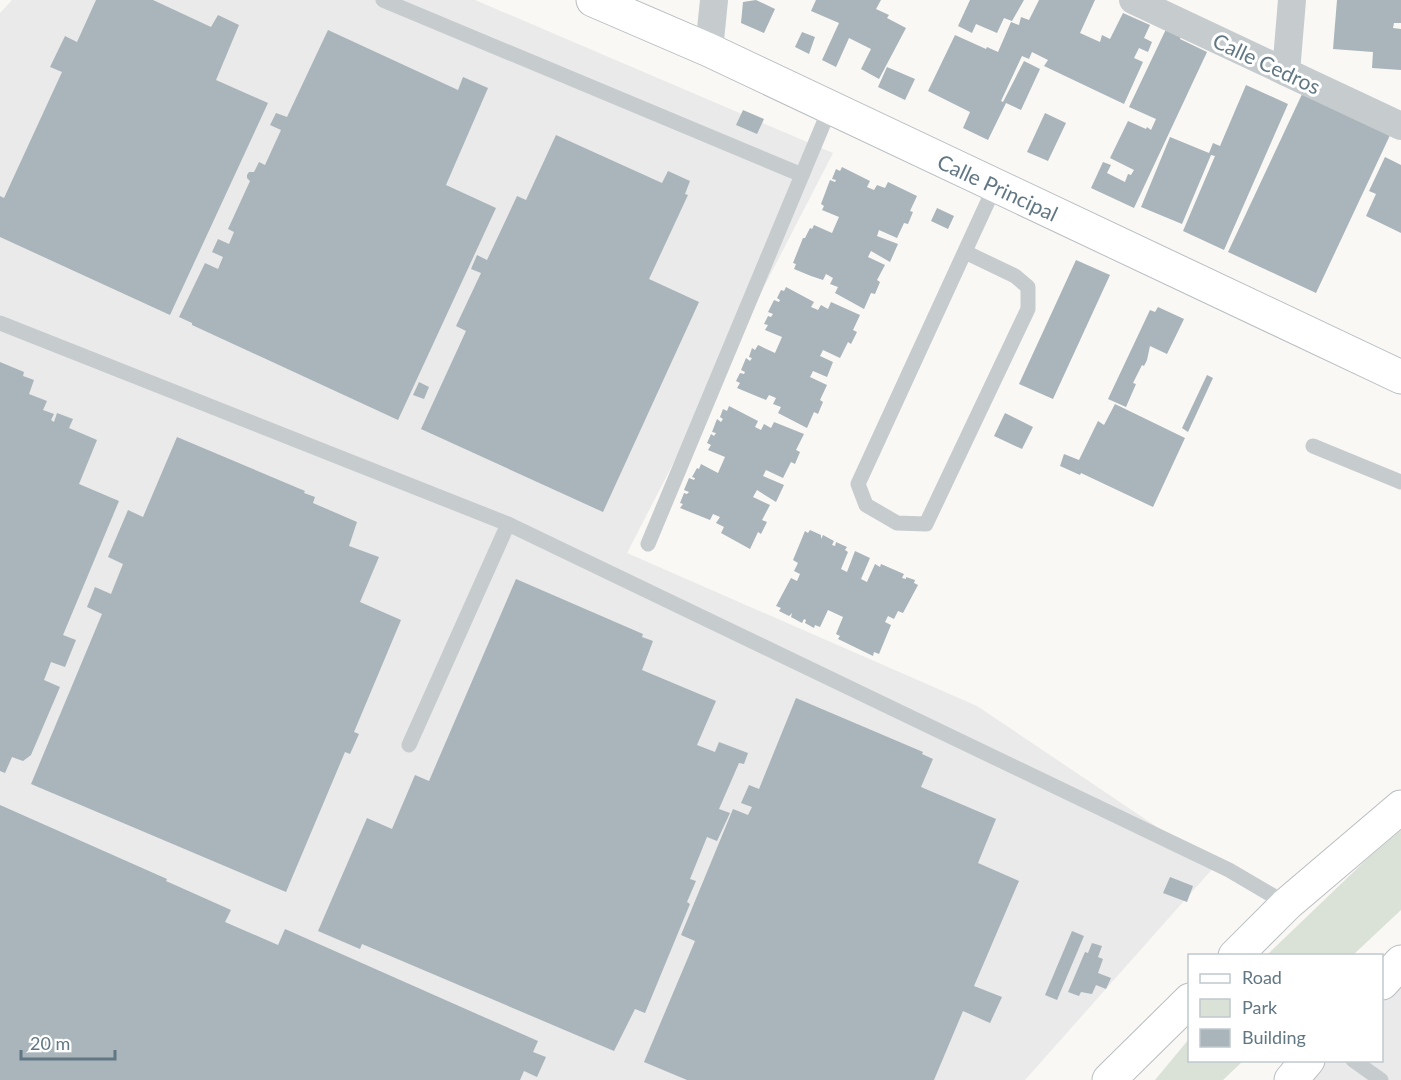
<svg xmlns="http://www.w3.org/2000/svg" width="1401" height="1080" viewBox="0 0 1401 1080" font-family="Lato,sans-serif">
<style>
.built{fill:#e9eae9}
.green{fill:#dae1d6}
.building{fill:#a9b5ba}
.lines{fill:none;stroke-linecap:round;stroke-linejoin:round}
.secondary-casing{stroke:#b8bec2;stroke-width:35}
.primary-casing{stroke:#b9bec1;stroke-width:35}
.lane{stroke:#c6cbce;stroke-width:15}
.street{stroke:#c6cbce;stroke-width:28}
.secondary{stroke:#fff;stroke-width:33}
.primary{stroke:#fff;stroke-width:33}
.labels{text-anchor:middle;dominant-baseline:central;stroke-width:6;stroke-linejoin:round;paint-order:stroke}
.street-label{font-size:21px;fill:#617783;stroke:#fff}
</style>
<rect width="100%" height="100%" fill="#f9f8f5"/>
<g class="built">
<polygon points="12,0 475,0 833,153 627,553 977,706 1215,866 1025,1080 0,1080 0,13"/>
<polygon points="1401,961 1401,1080 1274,1080 1294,1061 1382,1060 1382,979"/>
</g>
<g class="green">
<polygon points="1401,830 1401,910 1353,955 1267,955 1367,859"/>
<polygon points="1189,1039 1190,1060 1243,1061 1223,1080 1155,1080"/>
</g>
<g class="building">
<polygon points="96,0 153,0 211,27 218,15 239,25 216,80 268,103 170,315 0,237 0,196 4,198 62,72 50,67 65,36 77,42"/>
<polygon points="756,0 775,9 764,33 741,23 743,2"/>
<polygon points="816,0 881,0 876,9 889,15 887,18 906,28 879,79 861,69 871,49 849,38 836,67 822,60 839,23 811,11"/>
<polygon points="970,0 1024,0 1012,21 1004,18 997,33 976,24 972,33 958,26"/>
<polygon points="1039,0 1095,0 1080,33 1100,42 1102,35 1110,39 1123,13 1150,25 1144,38 1152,42 1148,52 1139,48 1134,58 1143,62 1124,104 1044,66 1048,60 1032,52 1029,59 1022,56 1001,101 1003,102 1024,61 1040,69 1021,110 1006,103 988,140 963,128 970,112 928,91 955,35 986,49 987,47 998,52 1011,22 1019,25 1021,17 1029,20"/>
<polygon points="1337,0 1401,0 1401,23 1394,23 1393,28 1401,29 1401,70 1372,68 1373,52 1333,49"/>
<polygon points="1168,25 1183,32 1180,39 1207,52 1134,208 1091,188 1103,162 1111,165 1107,173 1125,182 1128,174 1131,175 1134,170 1110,158 1128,121 1146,129 1147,127 1151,130 1156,119 1129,107"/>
<polygon points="328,30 458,90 463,77 488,88 446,185 496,208 398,420 192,325 192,323 179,317 205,263 218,269 223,257 212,252 218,239 229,244 234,232 228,229 250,181 247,178 247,175 249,172 254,172 259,162 265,165 281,130 270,125 276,113 287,117"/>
<polygon points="802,32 815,37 809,54 795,47"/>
<polygon points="887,67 915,79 905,100 878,87"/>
<polygon points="1246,85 1288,104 1224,250 1183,231 1215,156 1211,155 1182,224 1141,207 1170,137 1209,153 1213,143 1220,146"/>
<polygon points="1304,90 1392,131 1316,293 1228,252"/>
<polygon points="743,110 764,119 757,134 736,125"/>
<polygon points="1045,113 1066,123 1048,161 1027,152"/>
<polygon points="556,135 662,183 668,171 690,181 685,194 688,195 649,279 699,302 603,512 421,429 466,331 456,326 481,273 471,269 477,255 487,260 517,196 526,200"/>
<polygon points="1385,157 1401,165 1401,233 1366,216 1376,194 1369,191"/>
<polygon points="842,167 870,181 867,187 874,190 877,185 885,188 888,182 917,196 910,211 913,212 908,224 904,223 897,238 879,230 877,236 898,244 890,262 871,251 868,257 885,265 877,280 880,282 875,294 871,293 864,309 835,293 838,287 830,284 833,278 826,274 823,280 811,276 794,269 796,264 793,263 803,238 805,238 810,228 812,229 814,225 832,233 839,217 822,210 824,206 821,204 830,180 835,182 836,180 832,179 836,169 840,171"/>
<polygon points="937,208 954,216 948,229 931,221"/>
<polygon points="1076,260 1110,275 1053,399 1019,384"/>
<polygon points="786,287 814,302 811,307 818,310 821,305 828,309 831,302 860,315 853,330 857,332 851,344 848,342 840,358 823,350 820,356 833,362 827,377 813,371 810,377 827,385 820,400 823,402 818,414 814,412 807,428 778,413 781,407 773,404 776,398 769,395 766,400 737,388 740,383 736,381 740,373 744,374 745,372 741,370 746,358 750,361 752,358 749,357 752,348 755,350 758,345 775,353 782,337 765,330 768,325 764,324 768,316 771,317 773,314 768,312 774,300 779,302 780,300 777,298 781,290 784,291"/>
<polygon points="1158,307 1184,319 1167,354 1150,346 1147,360 1144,366 1142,365 1133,383 1136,384 1126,407 1108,399 1150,310 1155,312"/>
<polygon points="0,362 24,372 23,376 34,380 29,394 47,401 43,410 54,414 51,420 54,422 57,413 73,419 69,428 97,440 79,484 119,501 63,635 76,640 65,667 51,662 44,680 60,687 31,755 23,761 12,757 5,773 0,771"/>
<polygon points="1207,375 1213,378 1188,432 1182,428"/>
<polygon points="419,382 429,387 424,399 413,395"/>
<polygon points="1115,404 1185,438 1153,507 1081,473 1080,475 1060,466 1064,454 1079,460 1098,421 1104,425"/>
<polygon points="729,406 758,421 755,427 761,430 764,424 771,428 774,422 804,434 796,450 800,452 795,464 791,462 783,478 766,470 763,476 784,485 776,502 757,490 753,497 770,505 762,520 767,522 761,534 758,532 750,549 721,533 724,527 716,523 720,517 713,514 710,520 680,508 683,504 680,503 684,493 687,494 689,492 684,490 689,478 694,480 695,478 692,477 697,468 699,469 701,464 718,473 725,457 708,450 711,445 707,443 711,434 714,436 716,433 712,432 717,419 721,422 723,419 720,417 723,409 727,411"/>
<polygon points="1005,413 1033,427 1022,449 994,436"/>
<polygon points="177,437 305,491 304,493 315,497 313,503 357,522 349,546 379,557 360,602 401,620 354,732 359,734 350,754 345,752 286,892 31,784 102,614 87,607 95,587 111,594 123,564 108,557 128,510 143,517"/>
<polygon points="810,530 821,535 821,539 823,535 834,541 832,545 835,546 836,542 847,547 845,550 848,552 841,569 847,572 855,551 870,558 861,579 867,582 875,564 880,567 881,564 904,574 902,578 906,579 906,577 915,580 914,583 918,585 903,613 898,611 894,619 888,616 885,622 891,625 879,654 874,652 873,656 838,639 840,636 836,634 843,617 828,610 820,627 815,625 814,628 805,623 806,620 804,619 802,623 791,617 792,613 789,616 779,611 781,608 776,606 791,578 797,581 800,574 794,571 798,563 793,560 805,531 808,533"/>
<polygon points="516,579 643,634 642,637 653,641 642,670 716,701 697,745 715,752 719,742 748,753 744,764 739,763 719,809 730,813 717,841 707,837 690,879 696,881 687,902 690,904 645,1013 635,1009 614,1051 362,944 360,949 318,931 367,818 392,829 415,775 429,781"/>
<polygon points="796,698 923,752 922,754 933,759 921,787 996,819 978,863 1019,881 974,986 1002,997 990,1023 963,1011 934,1080 687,1080 644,1062 695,941 681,935 733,809 748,815 752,807 741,803 749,785 759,789"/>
<polygon points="0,805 167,879 166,881 231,910 225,922 278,945 285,929 538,1041 533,1052 546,1057 537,1077 524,1071 520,1080 0,1080"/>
<polygon points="1170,877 1193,886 1187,902 1163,893"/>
<polygon points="1072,931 1084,936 1057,1000 1045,995"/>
<polygon points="1092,943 1102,946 1098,957 1103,959 1098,973 1111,978 1106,989 1096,985 1092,994 1081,992 1079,996 1068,992 1085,952 1088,953"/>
</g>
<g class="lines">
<defs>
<polyline id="secondary" points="593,0 709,50 1401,377"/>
<g id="primary">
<polyline points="1235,956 1287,904 1401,807"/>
<polyline points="1382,983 1401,962"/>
<polyline points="1109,1080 1190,1000"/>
<polyline points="1291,1080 1308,1060"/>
</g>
</defs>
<use href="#secondary" class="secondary-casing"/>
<use href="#primary" class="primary-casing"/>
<g class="lane">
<polyline points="383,0 802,175"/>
<polyline points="965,252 1015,276 1028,287 1028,309 926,524 897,523 866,505 858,484 995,186"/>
<polyline points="0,323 508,524 1229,870 1287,904"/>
<polyline points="1313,446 1401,482"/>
<polyline points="648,544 830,108"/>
<polyline points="409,745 508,524"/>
<polyline points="1353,1060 1381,1080"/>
</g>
<g class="street">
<polyline points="1133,0 1401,126"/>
<polyline points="709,50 714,0"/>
<polyline points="1286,72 1292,0"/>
</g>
<use href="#secondary" class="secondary"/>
<use href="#primary" class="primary"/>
</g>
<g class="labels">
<g class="street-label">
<text transform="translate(1267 63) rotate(25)">Calle Cedros</text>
<text transform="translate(998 187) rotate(25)">Calle Principal</text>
</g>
</g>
<rect x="1188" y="954" width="195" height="108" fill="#ffffff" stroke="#c0c9cd" stroke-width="1.5"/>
<rect x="1200" y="974" width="30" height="9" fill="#ffffff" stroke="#c0c9cd" stroke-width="1.5"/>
<text x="1242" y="984" font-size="18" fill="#617783">Road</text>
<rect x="1200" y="999" width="30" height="18" fill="#dae1d6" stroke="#c0c9cd" stroke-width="1.5"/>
<text x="1242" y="1014" font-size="18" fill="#617783">Park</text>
<rect x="1200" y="1029" width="30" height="18" fill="#a9b5ba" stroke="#c0c9cd" stroke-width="1.5"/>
<text x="1242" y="1044" font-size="18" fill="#617783">Building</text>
<path d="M21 1050v9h94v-9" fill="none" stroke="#617783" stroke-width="3"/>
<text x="30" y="1050" font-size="18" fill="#617783" stroke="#ffffff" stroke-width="4.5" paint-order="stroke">20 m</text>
</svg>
